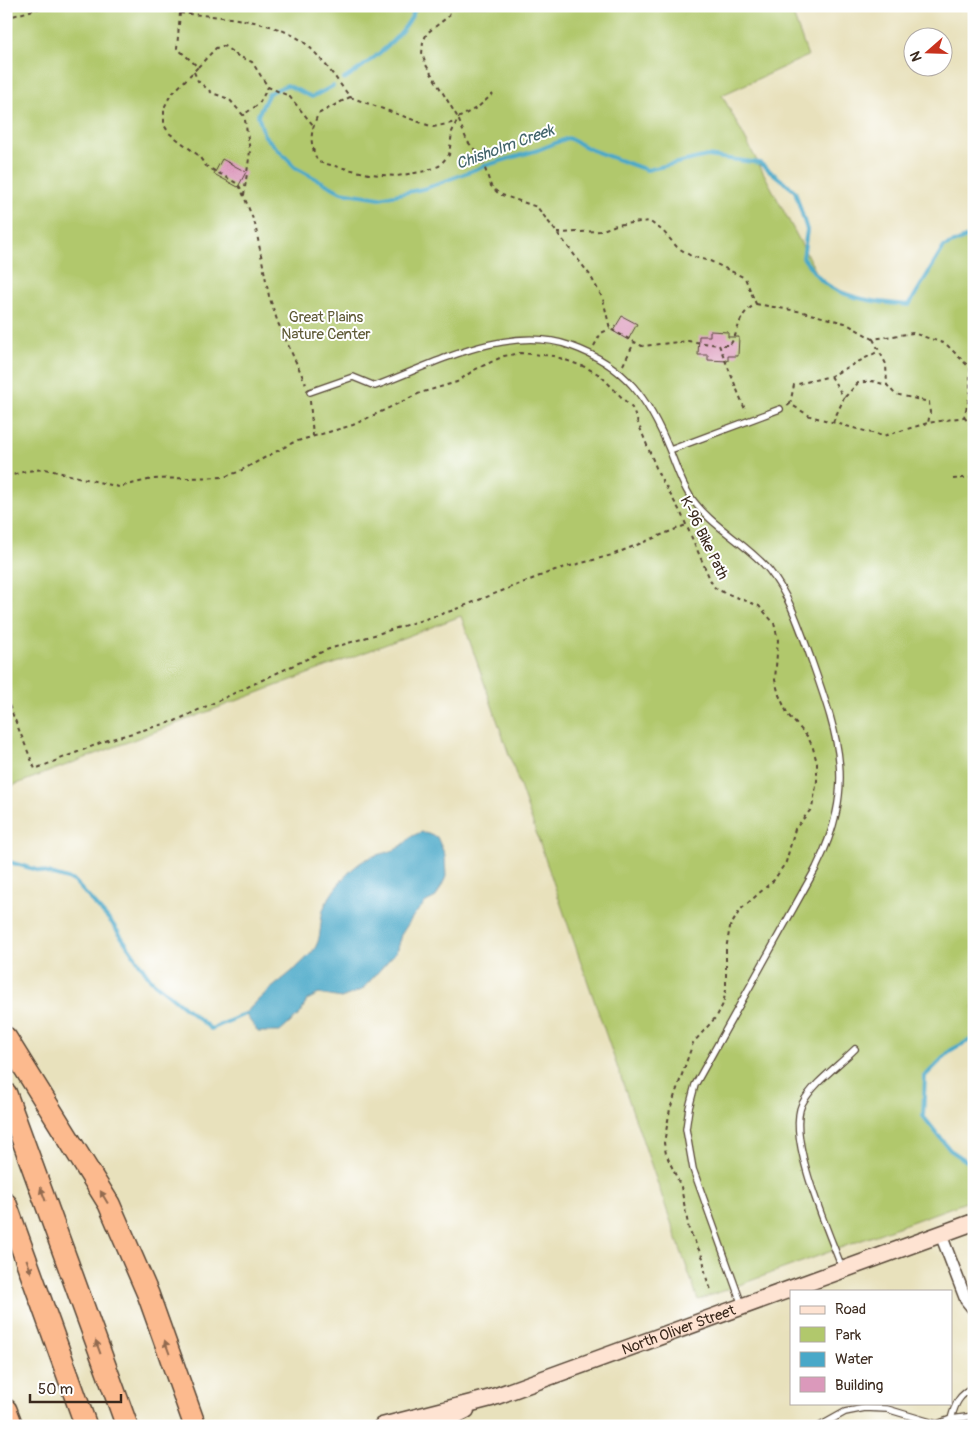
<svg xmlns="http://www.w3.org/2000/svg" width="980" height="1432" viewBox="0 0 980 1432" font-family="Pangolin,sans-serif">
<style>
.green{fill:#b1c86c;stroke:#767945}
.water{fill:#49a8c8;stroke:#426973}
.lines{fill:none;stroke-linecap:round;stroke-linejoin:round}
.stream{stroke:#49a8c8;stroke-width:4}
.building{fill:#db99bb}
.lane-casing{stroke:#554536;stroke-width:8}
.street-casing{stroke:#554536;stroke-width:14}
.secondary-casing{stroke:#554536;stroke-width:19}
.highway-casing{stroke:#554536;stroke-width:24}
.path{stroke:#554536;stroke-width:2;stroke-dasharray:4 4;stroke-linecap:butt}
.lane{stroke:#fff;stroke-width:5.5}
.street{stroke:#fff;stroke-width:11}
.secondary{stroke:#fee3d2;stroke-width:16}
.highway{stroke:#fcba8e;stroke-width:21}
.oneway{fill:#926b50}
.labels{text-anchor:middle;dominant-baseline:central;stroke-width:4;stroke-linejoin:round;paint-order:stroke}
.park-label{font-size:15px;fill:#5e5935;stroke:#fff}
.street-label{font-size:15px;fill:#3b2a1e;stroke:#fff}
.water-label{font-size:16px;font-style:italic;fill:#41636a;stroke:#fff}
</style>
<rect width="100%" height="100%" fill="#fff"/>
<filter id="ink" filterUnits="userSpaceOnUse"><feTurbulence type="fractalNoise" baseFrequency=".02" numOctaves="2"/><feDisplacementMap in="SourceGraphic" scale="10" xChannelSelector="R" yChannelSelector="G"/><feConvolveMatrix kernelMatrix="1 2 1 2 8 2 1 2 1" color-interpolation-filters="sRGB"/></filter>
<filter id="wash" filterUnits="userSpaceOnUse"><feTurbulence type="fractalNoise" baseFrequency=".0096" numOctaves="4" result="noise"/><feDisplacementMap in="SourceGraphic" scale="20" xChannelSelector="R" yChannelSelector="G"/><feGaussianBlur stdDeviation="1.12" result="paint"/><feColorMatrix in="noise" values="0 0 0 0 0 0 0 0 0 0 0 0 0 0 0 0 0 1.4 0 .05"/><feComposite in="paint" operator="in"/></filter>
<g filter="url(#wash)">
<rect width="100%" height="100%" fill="#e8e1bc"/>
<path class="green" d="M6,6H790L808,56L722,95L821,281C854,298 872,302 909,305L944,247L974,234V1038L951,1050L925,1076L923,1116L950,1150L974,1166V1199L698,1300L461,616L6,788Z"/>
<path class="water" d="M422,832L437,837L445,855L446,877L436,897L426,902L414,915L401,935L396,952L362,990L341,998L319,994L307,1000L301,1013L280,1032H258L245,1014C264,990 292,975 312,952C324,939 318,919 325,905C334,888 352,865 369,858C379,853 392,853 401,846C412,838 407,837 422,832Z"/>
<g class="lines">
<g class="stream">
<path d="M344,79C368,64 408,34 416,6"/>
<path d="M333,86L312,97L287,85L269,93L258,115L264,135L296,168L341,192L380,198L427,188L484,166L538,150L568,138L594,151L647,170L707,156L760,163L795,191L807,230L803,258C809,265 814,273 820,279C840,299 882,303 909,305L944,247L974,234"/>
<polyline points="6,861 74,881 112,923 151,980 211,1029 245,1014"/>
<polyline points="974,1038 951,1050 925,1076 923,1116 950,1150 974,1166"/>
</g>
</g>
<g id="blocks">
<g class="building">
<polygon points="222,159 246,172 238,187 214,174"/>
<polygon points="622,316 637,324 628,340 613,331"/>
<polygon points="710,331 728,332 728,337 739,337 738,356 728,356 728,361 708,360 708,355 698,355 699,336 710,336"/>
</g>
</g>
</g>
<g filter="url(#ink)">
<use href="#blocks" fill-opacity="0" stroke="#554536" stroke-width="1"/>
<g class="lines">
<defs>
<g id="lane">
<path d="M310,392L353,377L375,386C434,364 508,323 571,346C625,365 649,399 670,451C676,466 681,482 690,496C711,527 745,542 769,570C789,595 799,626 810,656C839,739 857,785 816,868L695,1085L689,1108L686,1129L693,1169L742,1305"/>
<polyline points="670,450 780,409"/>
<path d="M842,1268C829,1233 786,1138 802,1104C813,1083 838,1066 855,1049"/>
<polyline points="951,1419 974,1416"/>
<path d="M820,1426L845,1412L865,1408L887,1409L937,1424L951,1419C955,1404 959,1394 974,1388"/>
</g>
<polyline id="street" points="941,1235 966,1300 974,1310"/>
<g id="secondary">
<path id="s1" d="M382,1426L491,1398L974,1222"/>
<polyline points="435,1426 466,1410"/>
</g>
<g id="highway">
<polyline points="6,1038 109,1204 148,1294 195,1426"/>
<polyline points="6,1094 127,1426"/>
<polyline points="6,1204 86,1426"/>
<polyline points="6,1410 12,1426"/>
</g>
</defs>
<use href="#lane" class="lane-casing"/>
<use href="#street" class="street-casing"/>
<use href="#secondary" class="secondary-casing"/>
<use href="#highway" class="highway-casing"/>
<g class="path">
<polyline points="157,6 180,13 177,48 198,67 170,96 164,108 164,125 169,133 198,155 206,166 238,184 241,189 255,224 269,296 278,323 306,384"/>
<polyline points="452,6 449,16 427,33 423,42 422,54 426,65 458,118 467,141 481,157 491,186 499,194 537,207 590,275 603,299 610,329 642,346 688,341 719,345 746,412"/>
<path d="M180,13C218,17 262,18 296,37C315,47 336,79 350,97L318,114C310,134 309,142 318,162L369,174L397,176L426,171L439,166L449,155L452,132L458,118L478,107L493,94"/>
<polyline points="6,18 47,6"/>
<polyline points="198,67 216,48 224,46 238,56 252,62 268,87 289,96 313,125"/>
<polyline points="194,72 198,81 212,93 229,99 243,115 259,104 268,87"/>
<polyline points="350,97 433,127 456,122"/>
<polyline points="244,195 250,151 244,114"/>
<path d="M557,233L600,231L616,225L649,221L663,231L677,247L691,256L710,261L745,278L756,304C736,315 741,329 730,345H719"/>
<polyline points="756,304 803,312 845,323 873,339 913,333 946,344 970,368 970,395 964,417 928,423 883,436 810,416 790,404 787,406"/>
<polyline points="873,339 886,364 887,385 895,394 929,402 930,413 928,423"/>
<polyline points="594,346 601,333 610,329"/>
<polyline points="623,365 634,343"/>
<polyline points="831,376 844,398 833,422"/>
<polyline points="845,397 858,383 872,381 887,385"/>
<polyline points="310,401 313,436"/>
<polyline points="790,404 794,385 831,376 879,351"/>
<polyline points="964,417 974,429"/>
<polyline points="6,477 26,471 45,469 119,487 152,479 224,477 238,472 294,442 353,425 420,393 457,382 474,370 504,356 520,353 554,356 585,367 600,375 632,408 659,475 681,513 713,586 718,590 759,606 774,623 778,640 775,680 779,695 788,715 808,737 813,748 817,763 817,781 812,808 795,829 786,862 774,880 740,910 730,927 726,949 726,990 723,1004 717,1016 693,1043 670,1109 664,1143 666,1154 681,1187 689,1230 703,1258 706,1277 711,1290"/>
<polyline points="953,479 974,477"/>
<polyline points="6,698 35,769 108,740 175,721 326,650 451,611 555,570 612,555 686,525"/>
</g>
<use href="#lane" class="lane"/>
<use href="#street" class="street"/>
<use href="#secondary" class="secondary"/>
<use href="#highway" class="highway"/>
</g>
<defs><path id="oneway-solid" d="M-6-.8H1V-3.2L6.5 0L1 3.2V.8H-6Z" transform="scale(1.25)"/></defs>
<g class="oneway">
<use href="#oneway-solid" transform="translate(43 1194) rotate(-110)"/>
<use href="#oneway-solid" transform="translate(104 1197) rotate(-121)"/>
<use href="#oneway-solid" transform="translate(29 1266) rotate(70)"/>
<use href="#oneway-solid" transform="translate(98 1347) rotate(-110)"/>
<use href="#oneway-solid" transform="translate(167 1347) rotate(-110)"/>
</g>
</g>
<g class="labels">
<g class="park-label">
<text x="326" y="317">Great Plains<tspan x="326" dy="17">Nature Center</tspan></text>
</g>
<g class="street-label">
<text transform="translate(704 538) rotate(64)">K-96 Bike Path</text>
<text stroke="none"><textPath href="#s1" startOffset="312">North Oliver Street</textPath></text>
</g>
<g class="water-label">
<text transform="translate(505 147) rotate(-20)">Chisholm Creek</text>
</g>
</g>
<rect width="980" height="1432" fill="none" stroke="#fff" stroke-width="25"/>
<rect x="790" y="1290" width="162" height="115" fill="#ffffff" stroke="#b1aaa5"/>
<rect x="800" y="1306" width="25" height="8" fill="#fee3d2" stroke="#b1aaa5"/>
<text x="835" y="1314" font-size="15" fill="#3b2a1e">Road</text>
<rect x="800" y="1327" width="25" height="15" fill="#b1c86c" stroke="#b1aaa5"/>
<text x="835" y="1340" font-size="15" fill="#3b2a1e">Park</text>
<rect x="800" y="1352" width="25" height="15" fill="#49a8c8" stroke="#b1aaa5"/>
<text x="835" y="1364" font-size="15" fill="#3b2a1e">Water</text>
<rect x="800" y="1377" width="25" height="15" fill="#db99bb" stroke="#b1aaa5"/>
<text x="835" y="1390" font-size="15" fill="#3b2a1e">Building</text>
<g transform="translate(928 52) rotate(250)"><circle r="24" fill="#ffffff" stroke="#b1aaa5"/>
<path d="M0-4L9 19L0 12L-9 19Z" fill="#c8321e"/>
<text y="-8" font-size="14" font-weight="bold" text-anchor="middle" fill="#3b2a1e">N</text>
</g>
<path d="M30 1394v8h91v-8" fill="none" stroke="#3b2a1e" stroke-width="2.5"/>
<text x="38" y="1394" font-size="15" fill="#3b2a1e" stroke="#ffffff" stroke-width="4" paint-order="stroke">50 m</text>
</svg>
